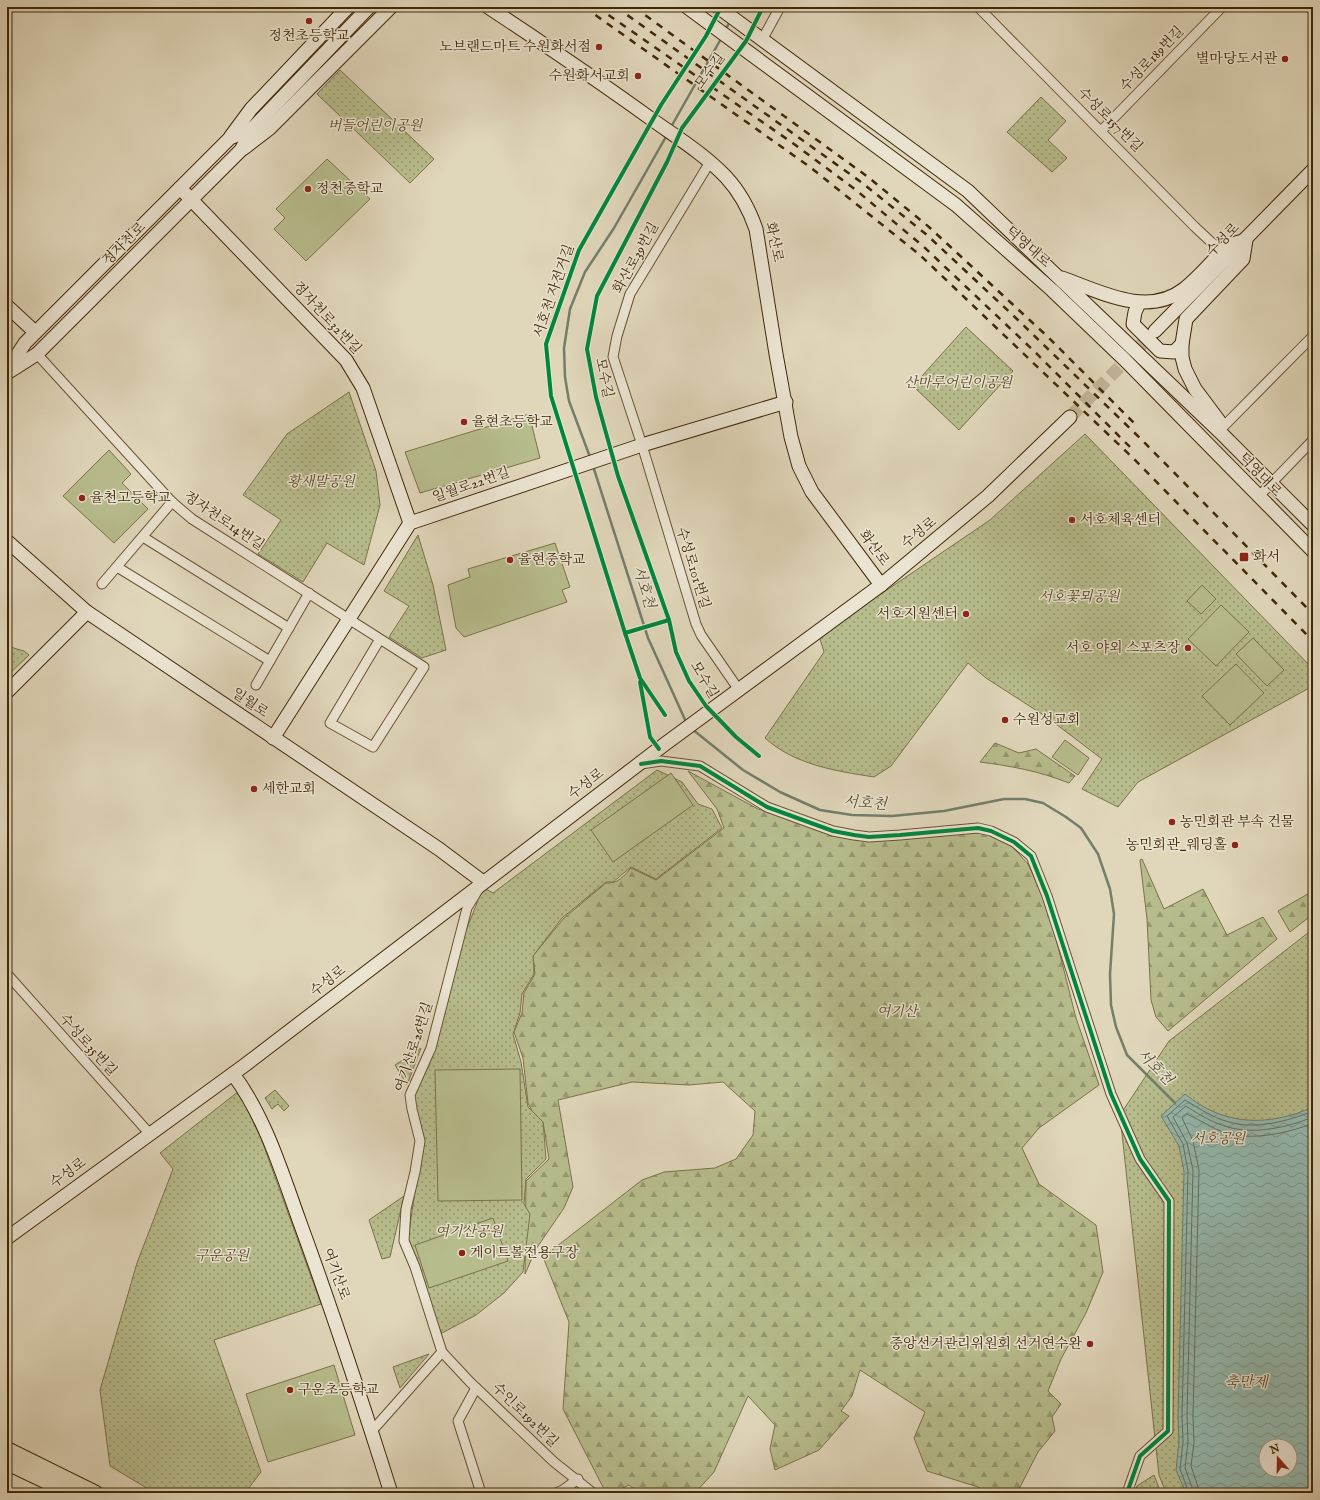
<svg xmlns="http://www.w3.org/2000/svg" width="1320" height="1500" viewBox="0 0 1320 1500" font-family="'IM FELL English','Noto Serif KR',serif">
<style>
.forest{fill:url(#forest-firs);stroke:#7c7248}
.park{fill:url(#park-dots);stroke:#7c7248;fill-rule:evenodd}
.garden{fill:#b7bc8c;stroke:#7c7248}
.water{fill:url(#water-waves);stroke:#727f6b;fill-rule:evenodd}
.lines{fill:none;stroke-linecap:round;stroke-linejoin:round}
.shore{stroke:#6a705a;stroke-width:1}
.stream{stroke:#727f6b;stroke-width:2.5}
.secondary-tunnel{stroke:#c0b396;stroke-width:13;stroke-dasharray:13 6;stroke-linecap:butt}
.street-casing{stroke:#685432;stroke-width:11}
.secondary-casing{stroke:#402805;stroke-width:15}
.primary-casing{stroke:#402805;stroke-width:16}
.street{stroke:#ebe4d2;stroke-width:9}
.secondary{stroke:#ebe4d2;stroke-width:13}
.primary{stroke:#e0d6ba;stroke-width:14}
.rail{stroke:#402805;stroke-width:2.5;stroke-dasharray:7 7;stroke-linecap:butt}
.cycleway-casing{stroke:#ebe4d2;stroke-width:6}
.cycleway{stroke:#00873e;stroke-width:4}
.poi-dot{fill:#8f2418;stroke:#ebe4d2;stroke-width:1.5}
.labels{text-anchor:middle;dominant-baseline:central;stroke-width:3;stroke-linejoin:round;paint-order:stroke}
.poi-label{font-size:14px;fill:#402805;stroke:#ebe4d2;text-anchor:start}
.street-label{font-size:14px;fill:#402805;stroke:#ebe4d2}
.park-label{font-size:14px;font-style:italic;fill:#584620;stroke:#ebe4d2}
.water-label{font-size:15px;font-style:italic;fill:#554c30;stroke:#ebe4d2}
</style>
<defs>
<pattern id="forest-firs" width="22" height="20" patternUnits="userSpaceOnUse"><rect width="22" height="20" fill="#b7bc8c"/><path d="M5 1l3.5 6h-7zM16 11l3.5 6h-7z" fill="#969970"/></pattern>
<pattern id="park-dots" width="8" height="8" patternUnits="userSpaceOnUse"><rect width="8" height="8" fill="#b7bc8c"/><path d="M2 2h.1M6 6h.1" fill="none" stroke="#969970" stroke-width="1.8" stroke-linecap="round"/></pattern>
<pattern id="water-waves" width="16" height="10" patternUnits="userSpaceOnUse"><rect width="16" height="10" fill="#94b9af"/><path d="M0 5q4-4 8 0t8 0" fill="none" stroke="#7a968c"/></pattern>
</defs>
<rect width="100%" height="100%" fill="#e0d6ba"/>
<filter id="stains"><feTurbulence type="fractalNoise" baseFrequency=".005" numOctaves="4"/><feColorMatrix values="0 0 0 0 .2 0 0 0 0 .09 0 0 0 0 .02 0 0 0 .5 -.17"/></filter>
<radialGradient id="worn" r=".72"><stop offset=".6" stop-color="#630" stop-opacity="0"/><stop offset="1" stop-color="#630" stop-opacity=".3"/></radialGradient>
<g class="forest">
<path d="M995,743L1019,753L1036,749L1075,776L1069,783C1039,771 1011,766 980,762Z"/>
<path d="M688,771L758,809L845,837L984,832L1011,845L1028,864L1049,911L1076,1018L1099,1085L1039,1128L1022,1148L1039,1184L1096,1225L1103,1272L1086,1313L1061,1359L1048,1391L1061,1404L1052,1417L1055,1431L1038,1452L1019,1489L1011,1493H989L978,1487L927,1471L914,1438L925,1412L860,1370L852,1396L841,1411L849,1416L819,1450L775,1470L770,1449L775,1425L748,1396L714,1472L695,1493H639L629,1485L612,1493H606L563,1409L569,1322L543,1257L642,1180L664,1172L715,1168L736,1159L753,1135L755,1111L723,1082L689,1085L632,1082L558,1100L573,1187L564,1208L536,1249L525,1274L526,1181L549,1159L543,1122L533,1113L528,1103L523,1058L514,1032L522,1013L524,993L535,974L533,956L564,918L606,883C618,884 624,876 631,868L656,880L724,828L717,809Z"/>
<polygon points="1142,859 1164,909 1203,889 1227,935 1263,917 1277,939 1168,1031 1156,1017 1151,1000 1147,919 1140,860"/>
<polygon points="1313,891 1313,914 1290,932 1278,911"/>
</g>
<g class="park">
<polygon points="340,70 434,159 410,183 317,94"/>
<polygon points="1041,97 1066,121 1048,140 1067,158 1052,172 1007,132"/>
<polygon points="966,327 1013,371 959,430 913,386"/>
<polygon points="349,392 376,471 380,505 364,565 327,543 303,582 258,554 281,520 243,495 287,434"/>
<path d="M1085,434L1313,669V686L1138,782L1118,807L1082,789L1102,759L1048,718L986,678L968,663L891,766L874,777C836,771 795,765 765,738L824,652L819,636L990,520Z"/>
<polygon points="418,535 433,585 446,650 422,658 389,637 409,606 384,591"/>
<polygon points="7,646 24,651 29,655 7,676"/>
<polygon points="657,770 682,782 698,804 712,809 722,828 656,879 631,867 613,882 606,882 562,918 533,956 534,974 522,994 520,1013 513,1034 521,1062 528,1107 543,1122 546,1159 526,1179 524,1204 530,1214 523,1272 504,1293 476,1315 442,1333 435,1321 416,1258 408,1240 422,1141 412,1095 429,1066 463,938 477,903 476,900 484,888 493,893"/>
<path d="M1313,929V1493H1166L1159,1475L1120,1115L1169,1041ZM1266,1446H1290V1470H1266Z"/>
<polygon points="421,1048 407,1085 395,1065"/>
<polygon points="275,1090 289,1106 284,1111 278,1104 272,1109 265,1098"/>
<polygon points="239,1091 262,1141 321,1304 214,1340 261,1472 245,1493 155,1493 110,1466 100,1390 137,1263 173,1169 160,1153"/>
<polygon points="404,1196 390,1257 382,1259 369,1220"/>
<polygon points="429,1354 400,1388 393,1367"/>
<polygon points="1154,1475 1161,1493 1134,1493 1137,1486"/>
</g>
<g class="garden">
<polygon points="327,159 370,199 306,261 274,229 285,218 276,209"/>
<polygon points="529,414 540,458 420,493 405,452"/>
<polygon points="109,450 131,474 122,483 148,509 114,543 63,496"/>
<polygon points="555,543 570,587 562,590 567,602 464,637 456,628 448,585 470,577 468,569"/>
<polygon points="1202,585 1216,599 1201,614 1187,601"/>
<polygon points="1221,605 1249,632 1216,666 1188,639"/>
<polygon points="1253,638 1284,670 1267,686 1236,654"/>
<polygon points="1236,664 1264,693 1230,725 1202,696"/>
<polygon points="1065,740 1089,758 1078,775 1052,757"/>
<polygon points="671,773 693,805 613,862 591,830"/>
<polygon points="520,1069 522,1200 438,1201 435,1070"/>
<polygon points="493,1218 508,1261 429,1288 415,1245"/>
<polygon points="334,1365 355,1435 268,1462 246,1394"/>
</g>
<path class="water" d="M1185,1094C1224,1126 1268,1127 1313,1107V1493H1186L1176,1470L1179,1442L1178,1416L1184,1171L1179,1146L1161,1116ZM1266,1446H1290V1470H1266Z"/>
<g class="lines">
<g class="shore">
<path d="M1189,1493L1180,1469L1183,1442L1182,1416L1188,1171L1183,1144L1167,1116L1185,1100C1199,1108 1213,1118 1229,1122C1255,1130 1289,1121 1313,1111"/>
<path d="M1194,1493L1185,1468L1188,1442L1187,1416L1193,1170L1187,1143L1173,1117L1186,1106C1198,1114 1213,1123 1228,1127C1254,1135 1289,1127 1313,1117"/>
<path d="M1200,1493L1191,1466L1194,1443L1193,1416L1199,1170L1193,1141L1182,1118L1187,1114C1200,1120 1212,1128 1225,1133C1250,1141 1290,1133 1313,1123"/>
</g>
<g class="stream">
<polyline points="735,14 738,7"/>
<polyline points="725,31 730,21"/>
<polyline points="671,127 722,37"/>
<polyline points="590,457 569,401 565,377 564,348 570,309 585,272 614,228 667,135"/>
<polyline points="593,466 648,638 687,724"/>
<polyline points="692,729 743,770 780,792 820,810 852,815 892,816 944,811 1004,799 1025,799 1043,803 1066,817 1081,828 1098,854 1110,889 1114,914 1110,974 1111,1005 1116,1027 1127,1055 1175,1103"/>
</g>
<polyline class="secondary-tunnel" points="1070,417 1155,331"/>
<defs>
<g id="street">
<polyline points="978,7 1195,227 1211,242 1223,250"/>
<polyline points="762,40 780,7"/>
<polyline points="1101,131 1222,7"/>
<polyline points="710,162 630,294 617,336 613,357 642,445 696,624 701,635 739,690"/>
<polyline points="37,354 172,502 192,519 424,667 373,747 330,723 380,639"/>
<polyline points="1219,431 1313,336"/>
<polyline points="1258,497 1313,440"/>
<polyline points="143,537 289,628"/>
<polyline points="117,567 270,661"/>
<polyline points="102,584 172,502"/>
<polyline points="256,685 309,593"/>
<polyline points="641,764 661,761 700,766 767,807 833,831 854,835 869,837 900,835 978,828 991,831 1014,842 1031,856 1047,896 1111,1094 1140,1159 1169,1201 1168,1431 1140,1456 1127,1493"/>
<polyline points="7,974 149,1133"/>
<polyline points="442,1352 470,1382 554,1462 593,1493"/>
<polyline points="476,1388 458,1421 481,1493"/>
<polyline points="371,1432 442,1352 415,1267 404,1241 406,1209 415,1172 420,1141 412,1109 410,1095 431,1048 467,908 478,890"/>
<polyline points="556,1493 563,1490 578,1479"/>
</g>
<g id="secondary">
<path d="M488,7C544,44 599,81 654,121C678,138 705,155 726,177C740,192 749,209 756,229L776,354L791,437L799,466L812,492L881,585"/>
<polyline points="687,7 956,205 1052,290 1125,360 1313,551"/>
<polyline points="718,7 968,191 1219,431 1313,525"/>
<polyline points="231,136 251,109 348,7"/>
<polyline points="244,148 270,128 391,7"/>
<polyline points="180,188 346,360 363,388 410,523"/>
<path d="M1062,278C1099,291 1147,318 1184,289C1198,278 1211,263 1223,250L1229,245L1246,240L1243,259L1186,319L1182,344V357L1185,369L1195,389L1219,421"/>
<polyline points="1139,303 1135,312 1133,324 1160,351 1174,352 1182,344"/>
<polyline points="7,306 35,332"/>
<polyline points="1155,331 1313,170"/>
<polyline points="7,371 25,343 230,138 253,128"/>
<polyline points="7,373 37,354 241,150 253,128 369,7"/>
<polyline points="7,541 87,612 439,849 483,882"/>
<polyline points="7,692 87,612"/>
<polyline points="273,738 410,523 642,445 786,402"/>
<path d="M233,1074C265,1117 281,1170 299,1220C332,1310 362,1401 391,1493"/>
<polyline points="7,1238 245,1065 665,744 881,585 988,496 1070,417"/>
</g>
<g id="primary">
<polyline points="7,1449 96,1493"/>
<polyline points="7,1463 70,1493"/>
</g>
</defs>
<use href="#street" class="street-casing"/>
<use href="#secondary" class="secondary-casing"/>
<use href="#primary" class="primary-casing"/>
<use href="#street" class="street"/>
<use href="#secondary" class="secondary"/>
<use href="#primary" class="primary"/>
<g class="rail">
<polyline points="584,7 810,167 920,255 1133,458 1313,641"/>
<polyline points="597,7 794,144 856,190 924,247 1034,351 1131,448"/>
<polyline points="616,7 861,182 927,235 1018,320 1142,440 1313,614"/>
<polyline points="634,7 868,177 929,227 1048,337 1137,426"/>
</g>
<defs>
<g id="cycleway">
<polyline points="669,620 625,633 551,396 546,344 579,250 661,105 706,36 721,7"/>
<polyline points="625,633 640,678 665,715"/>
<polyline points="640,682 650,737 659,749"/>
<polyline points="759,756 736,737 706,706 689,681 676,652 669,620 618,476 596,397 587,349 597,296 667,162 682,128 746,41 763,7"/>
<polyline points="641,764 661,761 700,766 767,807 833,831 854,835 869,837 900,835 978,828 991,831 1014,842 1031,856 1047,896 1111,1094 1140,1159 1169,1201 1168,1431 1140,1456 1127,1493"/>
</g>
</defs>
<use href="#cycleway" class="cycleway-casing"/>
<use href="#cycleway" class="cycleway"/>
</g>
<g class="poi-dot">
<circle cx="309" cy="21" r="4"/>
<circle cx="599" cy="47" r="4"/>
<circle cx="1285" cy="59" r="4"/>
<circle cx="638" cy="76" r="4"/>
<circle cx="308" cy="189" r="4"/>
<circle cx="464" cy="422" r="4"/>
<circle cx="82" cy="498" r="4"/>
<circle cx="1072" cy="520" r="4"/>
<rect x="1239" y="552" width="10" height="10" rx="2"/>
<circle cx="510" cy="560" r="4"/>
<circle cx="966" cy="614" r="4"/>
<circle cx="1188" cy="648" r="4"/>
<circle cx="1005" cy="720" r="4"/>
<circle cx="254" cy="789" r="4"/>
<circle cx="1172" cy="822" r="4"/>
<circle cx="1235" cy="845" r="4"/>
<circle cx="462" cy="1253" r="4"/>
<circle cx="1090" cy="1344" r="4"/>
<circle cx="290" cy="1390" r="4"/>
</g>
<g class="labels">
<g class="poi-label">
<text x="309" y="36" text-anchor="middle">정천초등학교</text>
<text x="591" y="47" text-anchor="end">노브랜드마트 수원화서점</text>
<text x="1277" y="59" text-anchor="end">별마당도서관</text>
<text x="630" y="76" text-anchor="end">수원화서교회</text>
<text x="316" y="189">정천중학교</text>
<text x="472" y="422">율현초등학교</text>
<text x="90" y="498">율천고등학교</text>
<text x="1080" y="520">서호체육센터</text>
<text x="1253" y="557">화서</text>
<text x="518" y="560">율현중학교</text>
<text x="958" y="614" text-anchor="end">서호지원센터</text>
<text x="1180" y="648" text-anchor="end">서호 야외 스포츠장</text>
<text x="1013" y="720">수원성교회</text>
<text x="262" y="789">세한교회</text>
<text x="1180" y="822">농민회관 부속 건물</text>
<text x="1227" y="845" text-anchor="end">농민회관_웨딩홀</text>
<text x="470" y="1253">게이트볼전용구장</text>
<text x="1082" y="1344" text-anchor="end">중앙선거관리위원회 선거연수완</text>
<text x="298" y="1390">구운초등학교</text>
</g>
<g class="street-label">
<text transform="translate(1152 59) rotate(-46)">수성로189번길</text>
<text transform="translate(710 71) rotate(-54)">모수길</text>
<text transform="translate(1110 120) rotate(45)">수성로157번길</text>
<text transform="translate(1223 240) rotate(-46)">수성로</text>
<text transform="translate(774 242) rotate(78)">화산로</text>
<text transform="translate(124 244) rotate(-45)">정자천로</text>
<text transform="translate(1028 247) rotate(41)">덕영대로</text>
<text transform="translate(636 258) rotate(-61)">화산로39번길</text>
<text transform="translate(554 291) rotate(-71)">서호천 자전거길</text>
<text transform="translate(327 318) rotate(47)">정자천로32번길</text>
<text transform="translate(604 378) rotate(78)">모수길</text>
<text transform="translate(1260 475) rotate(46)">덕영대로</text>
<text transform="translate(471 485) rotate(-19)">일월로22번길</text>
<text transform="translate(224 521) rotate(34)">정자천로14번길</text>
<text transform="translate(919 533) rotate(-39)">수성로</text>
<text transform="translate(874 548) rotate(54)">화산로</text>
<text transform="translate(693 568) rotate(73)">수성로101번길</text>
<text transform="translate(704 680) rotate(59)">모수길</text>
<text transform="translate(250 703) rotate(34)">일월로</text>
<text transform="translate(586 784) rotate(-37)">수성로</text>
<text transform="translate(328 981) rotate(-38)">수성로</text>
<text transform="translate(88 1045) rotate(48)">수성로35번길</text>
<text transform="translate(414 1047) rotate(-72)">여기산로26번길</text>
<text transform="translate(68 1173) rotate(-36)">수성로</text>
<text transform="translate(336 1274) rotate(70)">여기산로</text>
<text transform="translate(525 1415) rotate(44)">수인로192번길</text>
</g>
<g class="park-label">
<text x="375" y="126">버들어린이공원</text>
<text x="958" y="383">산마루어린이공원</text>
<text x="321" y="482">황새말공원</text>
<text x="1079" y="597">서호꽃뫼공원</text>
<text x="897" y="1012">여기산</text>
<text x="1218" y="1139">서호공원</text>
<text x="469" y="1232">여기산공원</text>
<text x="222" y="1256">구운공원</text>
</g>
<g class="water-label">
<text transform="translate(644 587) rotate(73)">서호천</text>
<text transform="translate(865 803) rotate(4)">서호천</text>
<text transform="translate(1155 1067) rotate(45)">서호천</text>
<text x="1246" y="1382">축만제</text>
</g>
</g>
<rect width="1320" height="1500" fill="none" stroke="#e0d6ba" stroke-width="24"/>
<rect x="8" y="8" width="1304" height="1484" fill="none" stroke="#402805" stroke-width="2"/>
<rect x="12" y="12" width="1296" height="1476" fill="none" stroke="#402805"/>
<g transform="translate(1278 1458) rotate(340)"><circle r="19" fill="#ebe4d2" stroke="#a79980"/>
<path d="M0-3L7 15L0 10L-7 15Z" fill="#8f2418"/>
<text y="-6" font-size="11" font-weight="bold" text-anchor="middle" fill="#402805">N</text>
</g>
<rect width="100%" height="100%" filter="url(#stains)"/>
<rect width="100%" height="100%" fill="url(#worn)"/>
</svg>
